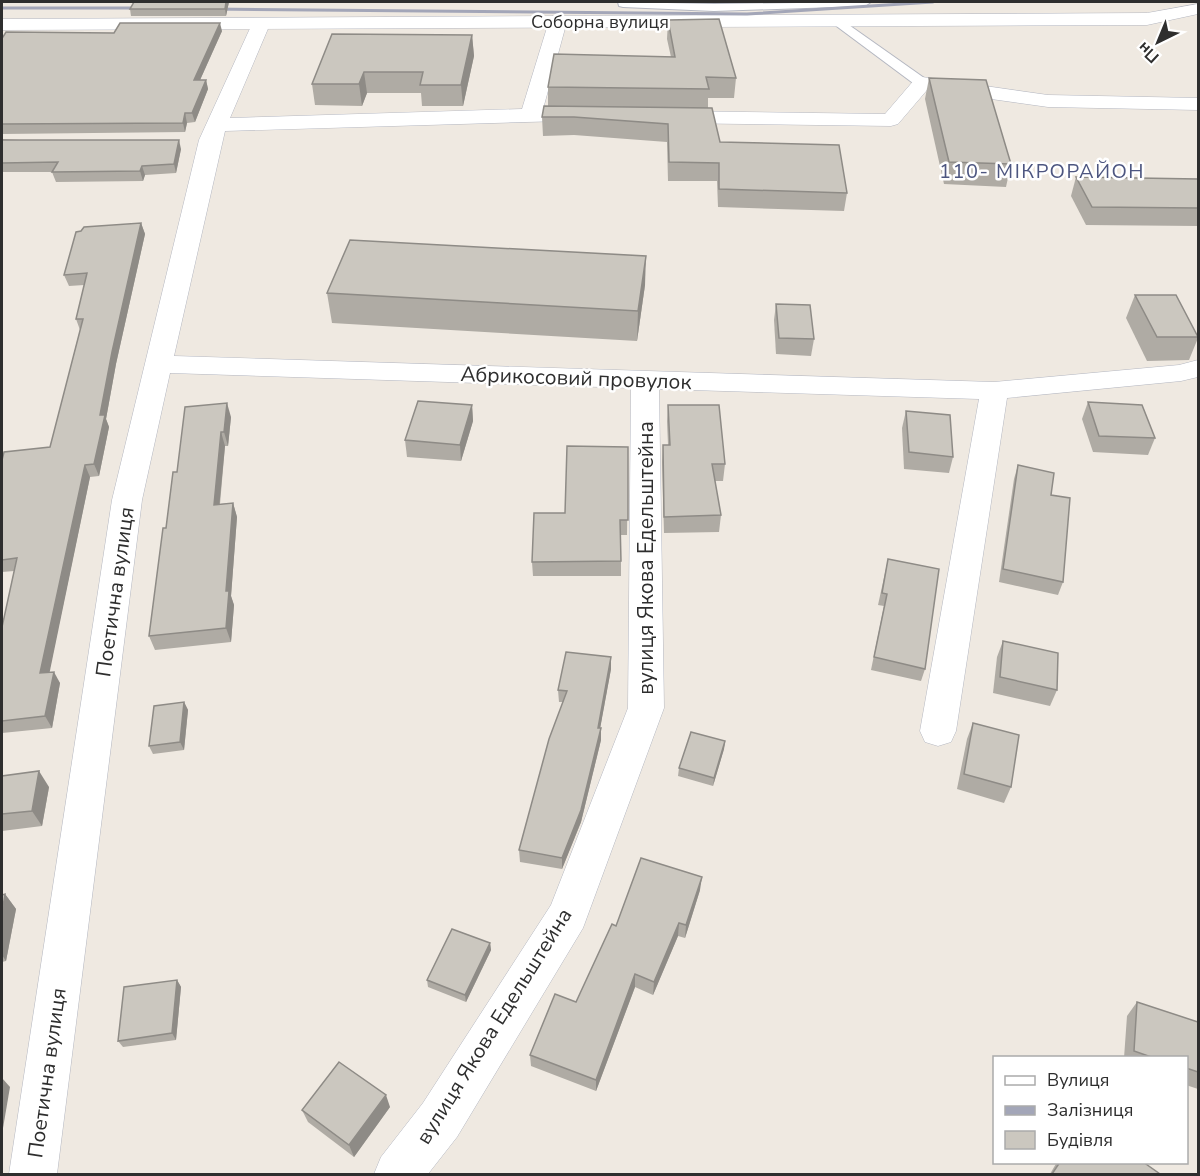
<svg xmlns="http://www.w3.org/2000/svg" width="1200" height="1176" viewBox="0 0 1200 1176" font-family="'Nunito Sans',sans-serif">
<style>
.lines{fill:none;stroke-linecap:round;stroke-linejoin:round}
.lane-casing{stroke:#b4b7c1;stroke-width:2}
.street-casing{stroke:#b4b7c1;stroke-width:1}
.secondary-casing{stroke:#b4b7c1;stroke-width:1}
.lane{fill:#fff;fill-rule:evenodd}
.street{fill:#fff;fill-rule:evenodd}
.secondary{fill:#fff;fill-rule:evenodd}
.rail{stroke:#a3a6b8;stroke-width:3}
.wall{fill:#afaba4}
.shaded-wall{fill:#8e8b86}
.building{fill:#cbc7bf;stroke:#8e8b86;stroke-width:1.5}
.labels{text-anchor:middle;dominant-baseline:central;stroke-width:5;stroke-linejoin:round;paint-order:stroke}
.far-street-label{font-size:18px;fill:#2e2e2e;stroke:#fff}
.far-quarter-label{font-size:20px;letter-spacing:1.5px;fill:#4d5680;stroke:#fff}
.street-label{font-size:21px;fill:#2e2e2e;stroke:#fff}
</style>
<rect width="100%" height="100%" fill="#efe9e1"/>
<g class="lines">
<defs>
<g id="lane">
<polygon points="618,2 714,4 871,2 865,6 714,11 623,7 619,6"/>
<polygon points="839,18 927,80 929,83 927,86 917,86 835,25 833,22 835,19"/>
</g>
<g id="street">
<polygon points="558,15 565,17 567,21 543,109 589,110 596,112 599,116 596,120 225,131 174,356 994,382 1179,365 1198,360 1198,377 1181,381 1007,398 956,731 951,742 938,746 925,742 920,731 979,399 659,389 664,708 583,928 457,1137 428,1174 374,1174 381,1157 423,1103 551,905 628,708 631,388 170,373 142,500 57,1174 9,1174 112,500 199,140 252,24 254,20 268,20 270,24 230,118 522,109 549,21 551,17"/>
<polygon points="922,77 1048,95 1198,98 1198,110 1048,107 927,90 898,124 891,126 670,123 663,121 660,117 663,113 670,111 885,114 915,79"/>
</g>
<polygon id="secondary" points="1198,4 1198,14 1147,25 2,30 2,19 1147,13"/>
</defs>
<use href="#lane" class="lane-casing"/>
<use href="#street" class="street-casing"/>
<use href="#secondary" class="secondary-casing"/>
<use href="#lane" class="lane"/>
<use href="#street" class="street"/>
<use href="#secondary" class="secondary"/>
<g class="rail">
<polyline points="2,8 145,8"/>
<polyline points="211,9 747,14 933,2"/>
</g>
</g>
<g class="wall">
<polygon points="134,2 229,2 226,16 131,16 130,9"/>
<polygon points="668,20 736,78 734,98 708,98 708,108 720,142 847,193 844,211 718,207 717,181 668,181 667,142 574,135 543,136 542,117 548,106 548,87 671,57 667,39"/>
<polygon points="222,31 200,80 206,80 208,89 195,122 187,123 185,132 2,134 2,37 114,33"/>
<polygon points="472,35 474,56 463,106 422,106 421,93 367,93 362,106 315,105 312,84"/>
<polygon points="929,78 1011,164 1006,187 944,184 925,99"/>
<polygon points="2,139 181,149 176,173 145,175 143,181 56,182 52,172 2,172"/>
<polygon points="1076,177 1198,179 1198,226 1086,225 1071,196"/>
<polygon points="141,223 145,234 116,364 106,419 109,427 99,476 90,477 49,672 60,683 52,728 2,733 2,627 14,571 2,572 2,460 50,447 80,330 76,319 84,285 69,286 64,275"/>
<polygon points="645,285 637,341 332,323 327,293"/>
<polygon points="1135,295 1198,335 1198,338 1189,360 1147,361 1126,318"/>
<polygon points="776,304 814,339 811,356 776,354 774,320"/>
<polygon points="1088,402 1155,438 1148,455 1093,452 1082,419"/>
<polygon points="472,405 473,421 461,461 407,457 405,440"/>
<polygon points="668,405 725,464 723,481 714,481 721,515 719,532 664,533 662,462 663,445 668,445 667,421"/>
<polygon points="906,411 953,457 949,473 904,469 902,428"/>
<polygon points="231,417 228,446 225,446 220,504 233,503 237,517 231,596 234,605 231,642 155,650 149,636 166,528 177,472"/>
<polygon points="628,447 627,535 621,535 621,576 533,576 532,562 565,513"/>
<polygon points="1018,465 1051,495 1063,582 1058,595 999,582 1014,479"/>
<polygon points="888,559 925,669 921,681 871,670 884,606 878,605"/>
<polygon points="1003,641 1057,690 1050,706 993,693 997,657"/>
<polygon points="611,657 611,669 600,728 601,740 581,822 562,869 520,862 519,850 563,702 559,702 558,690"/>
<polygon points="184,702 188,710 184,750 153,754 149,746"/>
<polygon points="973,723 1011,787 1004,803 957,789 967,739"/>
<polygon points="725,741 724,749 713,786 678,776 679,768"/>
<polygon points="2,776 49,787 42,826 2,831"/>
<polygon points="700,890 685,938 678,936 653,995 635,987 596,1091 531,1066 530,1055 576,1002 616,926"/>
<polygon points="5,894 16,909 6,961 2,962 2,895"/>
<polygon points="490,943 491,950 466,1002 428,987 427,980"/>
<polygon points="177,980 181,987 176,1040 123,1047 118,1041"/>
<polygon points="1137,1002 1198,1022 1198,1089 1186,1085 1186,1058 1124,1058 1127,1016"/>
<polygon points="390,1107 354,1157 308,1122 302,1110"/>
<polygon points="1057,1162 1143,1162 1160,1174 1050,1174"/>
</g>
<g class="shaded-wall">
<polygon points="226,2 229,2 226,16 225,9"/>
<polygon points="220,23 222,31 196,89 194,80"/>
<polygon points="472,35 474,56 463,106 461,85"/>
<polygon points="364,72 367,93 362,106 359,84"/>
<polygon points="206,80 208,89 195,122 192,113"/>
<polygon points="185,113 187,123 185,132 183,123"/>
<polygon points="179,140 181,149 176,173 174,164"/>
<polygon points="142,166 145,175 143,181 140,171"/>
<polygon points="141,223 145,234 116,364 106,419 109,427 99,476 94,464 100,415 112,352"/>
<polygon points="646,256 645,285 637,341 638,311"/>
<polygon points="227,403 231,417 228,446 224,432"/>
<polygon points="472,405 473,421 461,461 460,445"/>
<polygon points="221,432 225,446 218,519 214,505"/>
<polygon points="85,465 90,477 47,685 40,673"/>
<polygon points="233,503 237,517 231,596 234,605 231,642 226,628 226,591"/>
<polygon points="611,657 611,669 598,740 598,728"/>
<polygon points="54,672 60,683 52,728 45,716"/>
<polygon points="184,702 188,710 184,750 180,742"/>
<polygon points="601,728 601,740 581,822 562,869 562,858"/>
<polygon points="725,741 724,749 713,786 714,778"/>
<polygon points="39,771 49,787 42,826 32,811"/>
<polygon points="702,877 700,890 685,938 686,925"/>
<polygon points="5,894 16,909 6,961 2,955 2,913"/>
<polygon points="679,923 678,936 653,995 654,982"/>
<polygon points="490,943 491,950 466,1002 465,995"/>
<polygon points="635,974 635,987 596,1091 596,1080"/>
<polygon points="177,980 181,987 176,1040 172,1033"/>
<polygon points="2,1078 10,1087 2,1134"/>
<polygon points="386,1095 390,1107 354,1157 349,1145"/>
</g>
<g class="building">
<polygon points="134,2 226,2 225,9 130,9"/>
<polygon points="719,19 736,78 706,77 709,89 548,87 554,54 675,57 668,20"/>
<polygon points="120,23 220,23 194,80 206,80 192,113 185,113 183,123 2,124 2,37 3,37 6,32 114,33"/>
<polygon points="332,34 472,35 461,85 420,85 423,72 364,72 359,84 312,84"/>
<polygon points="929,78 986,80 1011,164 949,162"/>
<polygon points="544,106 712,108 720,142 839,145 847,193 719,189 719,163 669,162 668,124 574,117 542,117"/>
<polygon points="2,139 3,140 179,140 174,164 142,166 140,171 52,172 58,162 2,163"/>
<polygon points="1076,177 1198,179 1198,208 1092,207"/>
<polygon points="141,223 112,352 100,415 105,415 94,464 85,465 40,673 54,672 45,716 2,721 2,627 17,558 2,560 2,460 4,452 50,447 83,319 76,319 87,273 64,275 76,232 81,231 84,227"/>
<polygon points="350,240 646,256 638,311 327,293"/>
<polygon points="1135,295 1176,295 1198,337 1157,337"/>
<polygon points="776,304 810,305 814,339 779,338"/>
<polygon points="418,401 472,405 460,445 405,440"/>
<polygon points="1088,402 1142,405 1155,438 1099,436"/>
<polygon points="227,403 224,432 221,432 214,505 233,503 226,591 229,591 226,628 149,636 163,528 166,528 173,472 177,472 185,407"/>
<polygon points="668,405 719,405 725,464 712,464 721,515 664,517 663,445 670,445"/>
<polygon points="906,411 950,415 953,457 909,452"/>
<polygon points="567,446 628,447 628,520 620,520 621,561 532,562 534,513 565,513"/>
<polygon points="1018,465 1054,473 1051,495 1070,498 1063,582 1003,569"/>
<polygon points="888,559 939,569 925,669 874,657 887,594 882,593"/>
<polygon points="1003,641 1058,653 1057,690 1000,677"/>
<polygon points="566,652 611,657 598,728 601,728 581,810 562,858 519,850 549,739 567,691 558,690"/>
<polygon points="184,702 180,742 149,746 154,706"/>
<polygon points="973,723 1019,735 1011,787 964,774"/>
<polygon points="691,732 725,741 714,778 679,768"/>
<polygon points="39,771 32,811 2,814 2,776"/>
<polygon points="641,858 702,877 686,925 679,923 654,982 635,974 596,1080 530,1055 555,994 576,1002 612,924 616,926"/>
<polygon points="5,894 2,913 2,895"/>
<polygon points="452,929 490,943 465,995 427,980"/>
<polygon points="177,980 172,1033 118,1041 124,987"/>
<polygon points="1137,1002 1198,1022 1198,1072 1186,1068 1186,1058 1154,1058 1134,1051"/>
<polygon points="339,1062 386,1095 349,1145 302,1110"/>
<polygon points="1060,1162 1143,1162 1160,1174 1052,1174"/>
</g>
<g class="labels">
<g class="far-street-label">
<text x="600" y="22">Соборна вулиця</text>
</g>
<g class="far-quarter-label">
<text x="1042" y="171">110- МІКРОРАЙОН</text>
</g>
<g class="street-label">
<text transform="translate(576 378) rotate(2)">Абрикосовий провулок</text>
<text transform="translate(646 558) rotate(-90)">вулиця Якова Едельштейна</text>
<text transform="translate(115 592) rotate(-82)">Поетична вулиця</text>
<text transform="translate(494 1026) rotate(-58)">вулиця Якова Едельштейна</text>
<text transform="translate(47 1073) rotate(-82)">Поетична вулиця</text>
</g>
</g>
<rect width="1200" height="1176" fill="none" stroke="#2e2e2e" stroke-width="6"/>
<rect x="993" y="1056" width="195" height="108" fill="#ffffff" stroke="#ababab" stroke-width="1.5"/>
<rect x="1005" y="1076" width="30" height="9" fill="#ffffff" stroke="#ababab" stroke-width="1.5"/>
<text x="1047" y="1086" font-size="18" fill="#2e2e2e">Вулиця</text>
<rect x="1005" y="1106" width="30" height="9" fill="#a3a6b8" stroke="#ababab" stroke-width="1.5"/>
<text x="1047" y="1116" font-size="18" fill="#2e2e2e">Залізниця</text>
<rect x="1005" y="1131" width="30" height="18" fill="#cbc7bf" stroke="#ababab" stroke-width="1.5"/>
<text x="1047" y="1146" font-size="18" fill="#2e2e2e">Будівля</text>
<g transform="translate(1158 42) rotate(223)" stroke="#ffffff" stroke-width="4.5" paint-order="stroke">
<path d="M0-4.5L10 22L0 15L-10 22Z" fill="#2e2e2e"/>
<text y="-9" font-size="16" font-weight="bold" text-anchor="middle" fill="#2e2e2e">Пн</text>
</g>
</svg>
